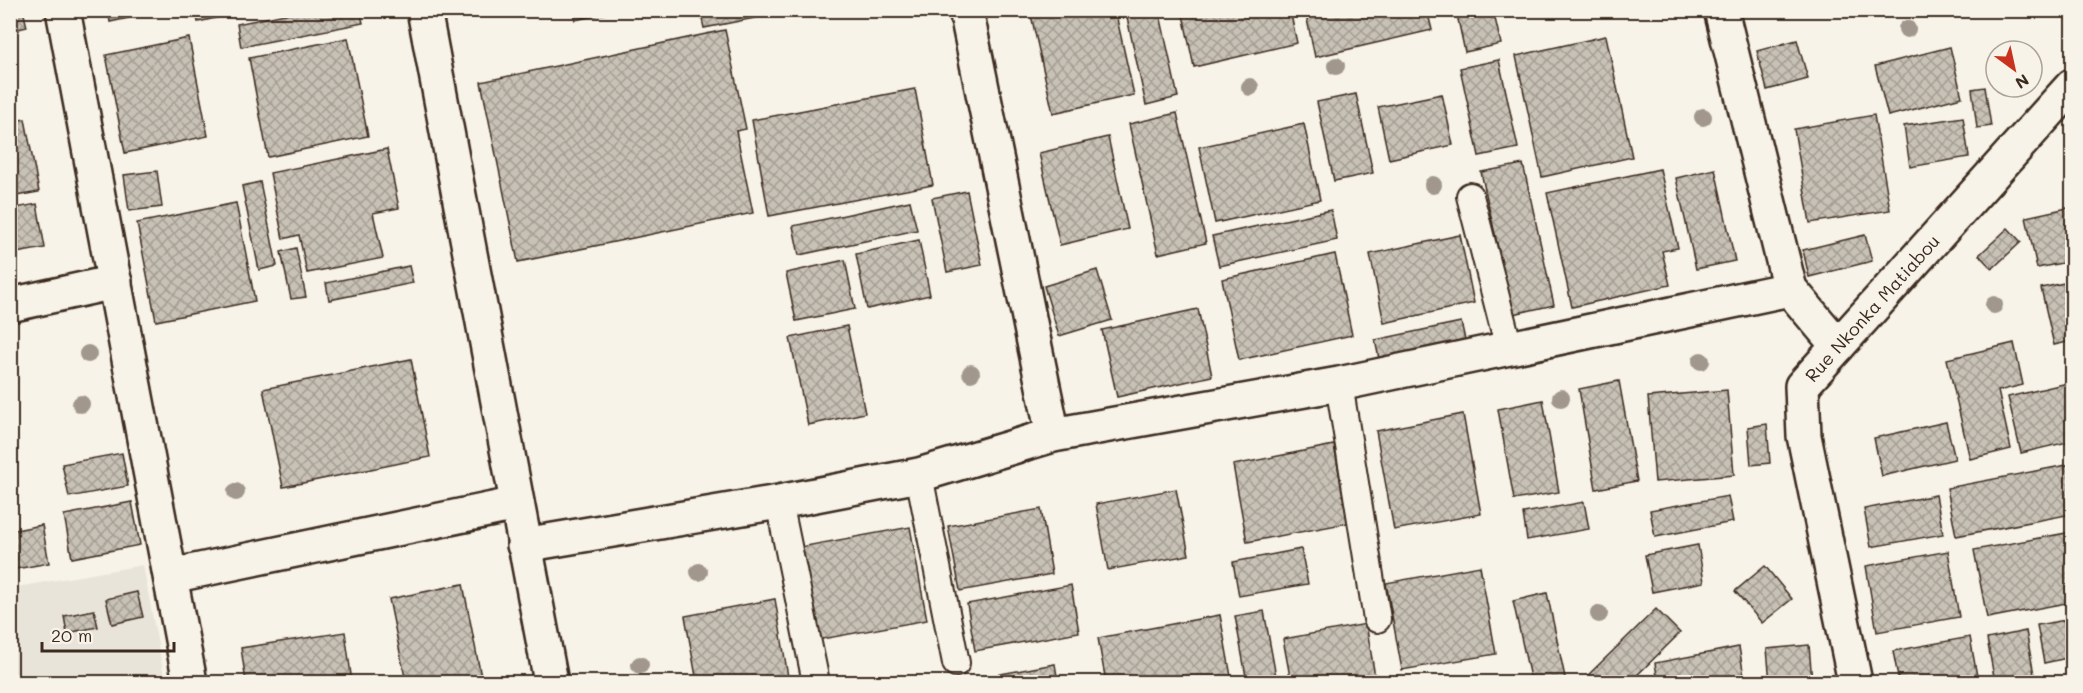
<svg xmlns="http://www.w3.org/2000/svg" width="2083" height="693" viewBox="0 0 2083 693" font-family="Mali,sans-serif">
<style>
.built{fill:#e9e4d9}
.building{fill:url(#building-cross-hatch);stroke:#3b2a1e;stroke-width:1.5}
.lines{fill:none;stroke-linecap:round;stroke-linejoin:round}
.lane-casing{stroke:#3b2a1e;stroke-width:30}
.street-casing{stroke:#3b2a1e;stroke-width:38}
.lane{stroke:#f7f3e8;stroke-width:26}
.street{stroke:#f7f3e8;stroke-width:33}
.tree{fill:#a1978c}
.labels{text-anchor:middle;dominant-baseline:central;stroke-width:4.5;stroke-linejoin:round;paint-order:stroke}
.street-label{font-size:18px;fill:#3b2a1e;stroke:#f7f3e8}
</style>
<defs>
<pattern id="building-cross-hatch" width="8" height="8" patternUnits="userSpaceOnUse" patternTransform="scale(1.5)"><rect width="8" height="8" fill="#c8c1b6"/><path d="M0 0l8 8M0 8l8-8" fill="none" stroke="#a49d93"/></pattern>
</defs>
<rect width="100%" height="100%" fill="#f7f3e8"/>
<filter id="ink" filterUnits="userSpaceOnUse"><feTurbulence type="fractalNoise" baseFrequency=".0167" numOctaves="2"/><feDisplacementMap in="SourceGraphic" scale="12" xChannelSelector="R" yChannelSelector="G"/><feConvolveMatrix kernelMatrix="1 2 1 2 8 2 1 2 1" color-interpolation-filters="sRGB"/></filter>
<g filter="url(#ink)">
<polygon class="built" points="143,565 165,682 11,682 11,588"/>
<g class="building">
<polygon points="10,10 23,10 27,27 10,31"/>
<polygon points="108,10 165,10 110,22"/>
<polygon points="196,10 228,10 229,15 198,22"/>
<polygon points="304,10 360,10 363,23 241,47 237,24"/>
<polygon points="573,10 621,10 575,20"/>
<polygon points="700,10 759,10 760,17 704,28"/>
<polygon points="1051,10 1115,10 1134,95 1053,113 1031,15"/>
<polygon points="1137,10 1159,10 1178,97 1146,105 1126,13"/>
<polygon points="1182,10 1290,10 1297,43 1194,67"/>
<polygon points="1305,10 1427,10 1432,30 1315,57"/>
<polygon points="1456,10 1493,10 1501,44 1465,52"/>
<polygon points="725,30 746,129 736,131 753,213 518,262 481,82"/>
<polygon points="1606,36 1632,157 1542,177 1516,56"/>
<polygon points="189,38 208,136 125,153 106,55"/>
<polygon points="348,38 368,136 268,157 249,58"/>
<polygon points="1797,40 1808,79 1767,90 1757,51"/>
<polygon points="1950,47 1962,97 1888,116 1875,66"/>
<polygon points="1499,60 1518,148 1479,156 1460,68"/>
<polygon points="1985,87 1991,126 1977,128 1972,89"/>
<polygon points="915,89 933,185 769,216 752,120"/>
<polygon points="1356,94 1373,173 1334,181 1317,102"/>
<polygon points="1442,94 1453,145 1389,159 1378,107"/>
<polygon points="1177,113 1206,243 1158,254 1129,124"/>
<polygon points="1874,115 1890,210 1810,223 1794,129"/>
<polygon points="1963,117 1969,157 1910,167 1904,126"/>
<polygon points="25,119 39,192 10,197 10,122"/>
<polygon points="1304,124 1320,200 1215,223 1199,147"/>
<polygon points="1108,137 1128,229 1060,245 1039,153"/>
<polygon points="387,149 399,208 373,213 383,258 307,273 299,235 283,239 270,173"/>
<polygon points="1523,164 1554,305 1513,314 1481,172"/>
<polygon points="1660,169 1678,248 1662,251 1670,285 1572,307 1547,193"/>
<polygon points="1715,169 1735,261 1696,269 1676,178"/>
<polygon points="157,171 162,207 129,211 124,175"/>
<polygon points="260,182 277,266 259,270 242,186"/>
<polygon points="967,191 982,265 947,272 932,198"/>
<polygon points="910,201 917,230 799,255 793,226"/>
<polygon points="236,203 255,301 156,321 137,223"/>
<polygon points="37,204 45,248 10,254 10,209"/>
<polygon points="2072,207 2072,261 2037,268 2026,217"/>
<polygon points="1331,210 1337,240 1219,266 1212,236"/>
<polygon points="2008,228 2021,242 1992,269 1979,255"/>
<polygon points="1460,235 1474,303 1384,323 1370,254"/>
<polygon points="1865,235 1872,261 1809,277 1803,250"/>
<polygon points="919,240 930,295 867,309 856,254"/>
<polygon points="296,248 306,297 291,299 281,252"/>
<polygon points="1335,254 1352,335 1239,360 1222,279"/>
<polygon points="845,260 855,309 796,321 786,273"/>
<polygon points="409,266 413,283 329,300 326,283"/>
<polygon points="1097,270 1112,320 1059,336 1044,286"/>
<polygon points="2064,283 2072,320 2072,341 2054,345 2041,288"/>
<polygon points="1198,309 1212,376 1117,397 1102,330"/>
<polygon points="1461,322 1466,344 1380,363 1375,340"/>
<polygon points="847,326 865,413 808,425 790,338"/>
<polygon points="2014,343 2023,385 1998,391 2011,449 1970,459 1947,359"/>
<polygon points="411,359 430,457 283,487 263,389"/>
<polygon points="1619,381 1637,481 1596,489 1579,389"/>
<polygon points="2072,382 2072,441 2021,453 2008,397"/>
<polygon points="1727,390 1734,475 1655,482 1648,397"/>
<polygon points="1543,400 1559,492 1514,500 1498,409"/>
<polygon points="1463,414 1481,514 1394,530 1376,431"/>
<polygon points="1946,422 1955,459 1882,476 1874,438"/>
<polygon points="1767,424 1770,463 1751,465 1748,427"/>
<polygon points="1334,445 1348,523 1247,542 1233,465"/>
<polygon points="122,453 128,486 69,497 62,464"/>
<polygon points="2072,464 2072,514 1956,536 1947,488"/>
<polygon points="1176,489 1189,555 1108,570 1096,504"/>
<polygon points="1936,495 1943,534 1871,547 1864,509"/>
<polygon points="1728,496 1733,522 1655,537 1650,510"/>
<polygon points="132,502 140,545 72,558 64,515"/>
<polygon points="1584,502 1589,529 1527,540 1523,513"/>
<polygon points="1041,509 1052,574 960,591 948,526"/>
<polygon points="42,525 49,563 10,570 10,531"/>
<polygon points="910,527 927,620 817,640 800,547"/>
<polygon points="2072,532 2072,602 1987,618 1974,550"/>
<polygon points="1698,545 1704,582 1652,592 1645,555"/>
<polygon points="1301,549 1308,584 1239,596 1233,562"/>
<polygon points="1948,551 1959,617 1877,632 1866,566"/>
<polygon points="1480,566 1496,654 1402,670 1386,583"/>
<polygon points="1765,566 1792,599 1762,623 1735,591"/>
<polygon points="463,584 482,682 406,682 389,599"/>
<polygon points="1071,585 1079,632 975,651 967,604"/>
<polygon points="137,592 143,617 112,624 106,599"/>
<polygon points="1547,593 1566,682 1531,682 1513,601"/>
<polygon points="775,599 788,677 758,682 697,682 685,616"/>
<polygon points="1656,609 1680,633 1630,682 1581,682"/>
<polygon points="94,610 98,627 67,633 64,616"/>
<polygon points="1264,611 1277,682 1247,682 1235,616"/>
<polygon points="1220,615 1232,682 1106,682 1098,638"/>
<polygon points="2072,619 2072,657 2044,663 2037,625"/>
<polygon points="1366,624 1376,682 1291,682 1283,639"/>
<polygon points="2026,631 2035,680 1995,682 1987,639"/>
<polygon points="345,632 352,682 246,682 241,648"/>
<polygon points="1970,637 1978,682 1899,682 1893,651"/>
<polygon points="1809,645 1812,682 1770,682 1767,649"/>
<polygon points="1739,647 1745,682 1658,682 1655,663"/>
<polygon points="1055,664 1058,682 957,682"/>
</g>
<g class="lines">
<defs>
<g id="lane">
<polyline points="1470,196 1509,348"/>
<polyline points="1339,384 1377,619"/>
<polyline points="919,475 956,663"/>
<polyline points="779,502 816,682"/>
</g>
<g id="street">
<polyline points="63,10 190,682"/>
<polyline points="424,10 551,682"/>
<polyline points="966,10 1053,435"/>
<polyline points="1721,10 1790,289 1838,346"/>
<polyline points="10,305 115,282"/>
<polyline points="524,545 779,502 919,475 1053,435 1339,384 1790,289"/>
<polyline points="171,576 517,504"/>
<polyline points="1855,682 1804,436 1802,386 2072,86"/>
</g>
</defs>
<use href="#lane" class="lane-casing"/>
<use href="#street" class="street-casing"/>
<use href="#lane" class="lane"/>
<use href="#street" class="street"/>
</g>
<g class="tree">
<circle cx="1907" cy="29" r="9"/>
<circle cx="1336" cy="66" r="9"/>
<circle cx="1250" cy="87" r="9"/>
<circle cx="1703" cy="117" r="9"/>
<circle cx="1433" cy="185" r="9"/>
<circle cx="1994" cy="305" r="9"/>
<circle cx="88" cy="354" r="9"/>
<circle cx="1701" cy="361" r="9"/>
<circle cx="971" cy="373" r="9"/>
<circle cx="1561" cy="398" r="9"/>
<circle cx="81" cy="404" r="9"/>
<circle cx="236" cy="492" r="9"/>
<circle cx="699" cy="572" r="9"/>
<circle cx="1599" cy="614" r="9"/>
<circle cx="640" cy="665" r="9"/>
</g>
</g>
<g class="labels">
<g class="street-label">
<text transform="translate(1872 308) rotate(-48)">Rue Nkonka Matiabou</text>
</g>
</g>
<rect width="2083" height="693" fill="none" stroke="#f7f3e8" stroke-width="36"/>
<rect x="18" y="18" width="2047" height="657" fill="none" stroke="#3b2a1e" stroke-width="2" filter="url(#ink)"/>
<g transform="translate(2014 69) rotate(147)"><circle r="28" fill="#f7f3e8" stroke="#aca397" stroke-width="1.5"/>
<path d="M0-4.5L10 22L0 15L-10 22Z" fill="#c8321e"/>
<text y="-9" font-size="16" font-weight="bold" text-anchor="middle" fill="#3b2a1e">N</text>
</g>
<path d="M42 642v9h132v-9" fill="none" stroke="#3b2a1e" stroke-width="3"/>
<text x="51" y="642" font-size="18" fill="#3b2a1e" stroke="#f7f3e8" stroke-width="4.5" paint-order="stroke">20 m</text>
</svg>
